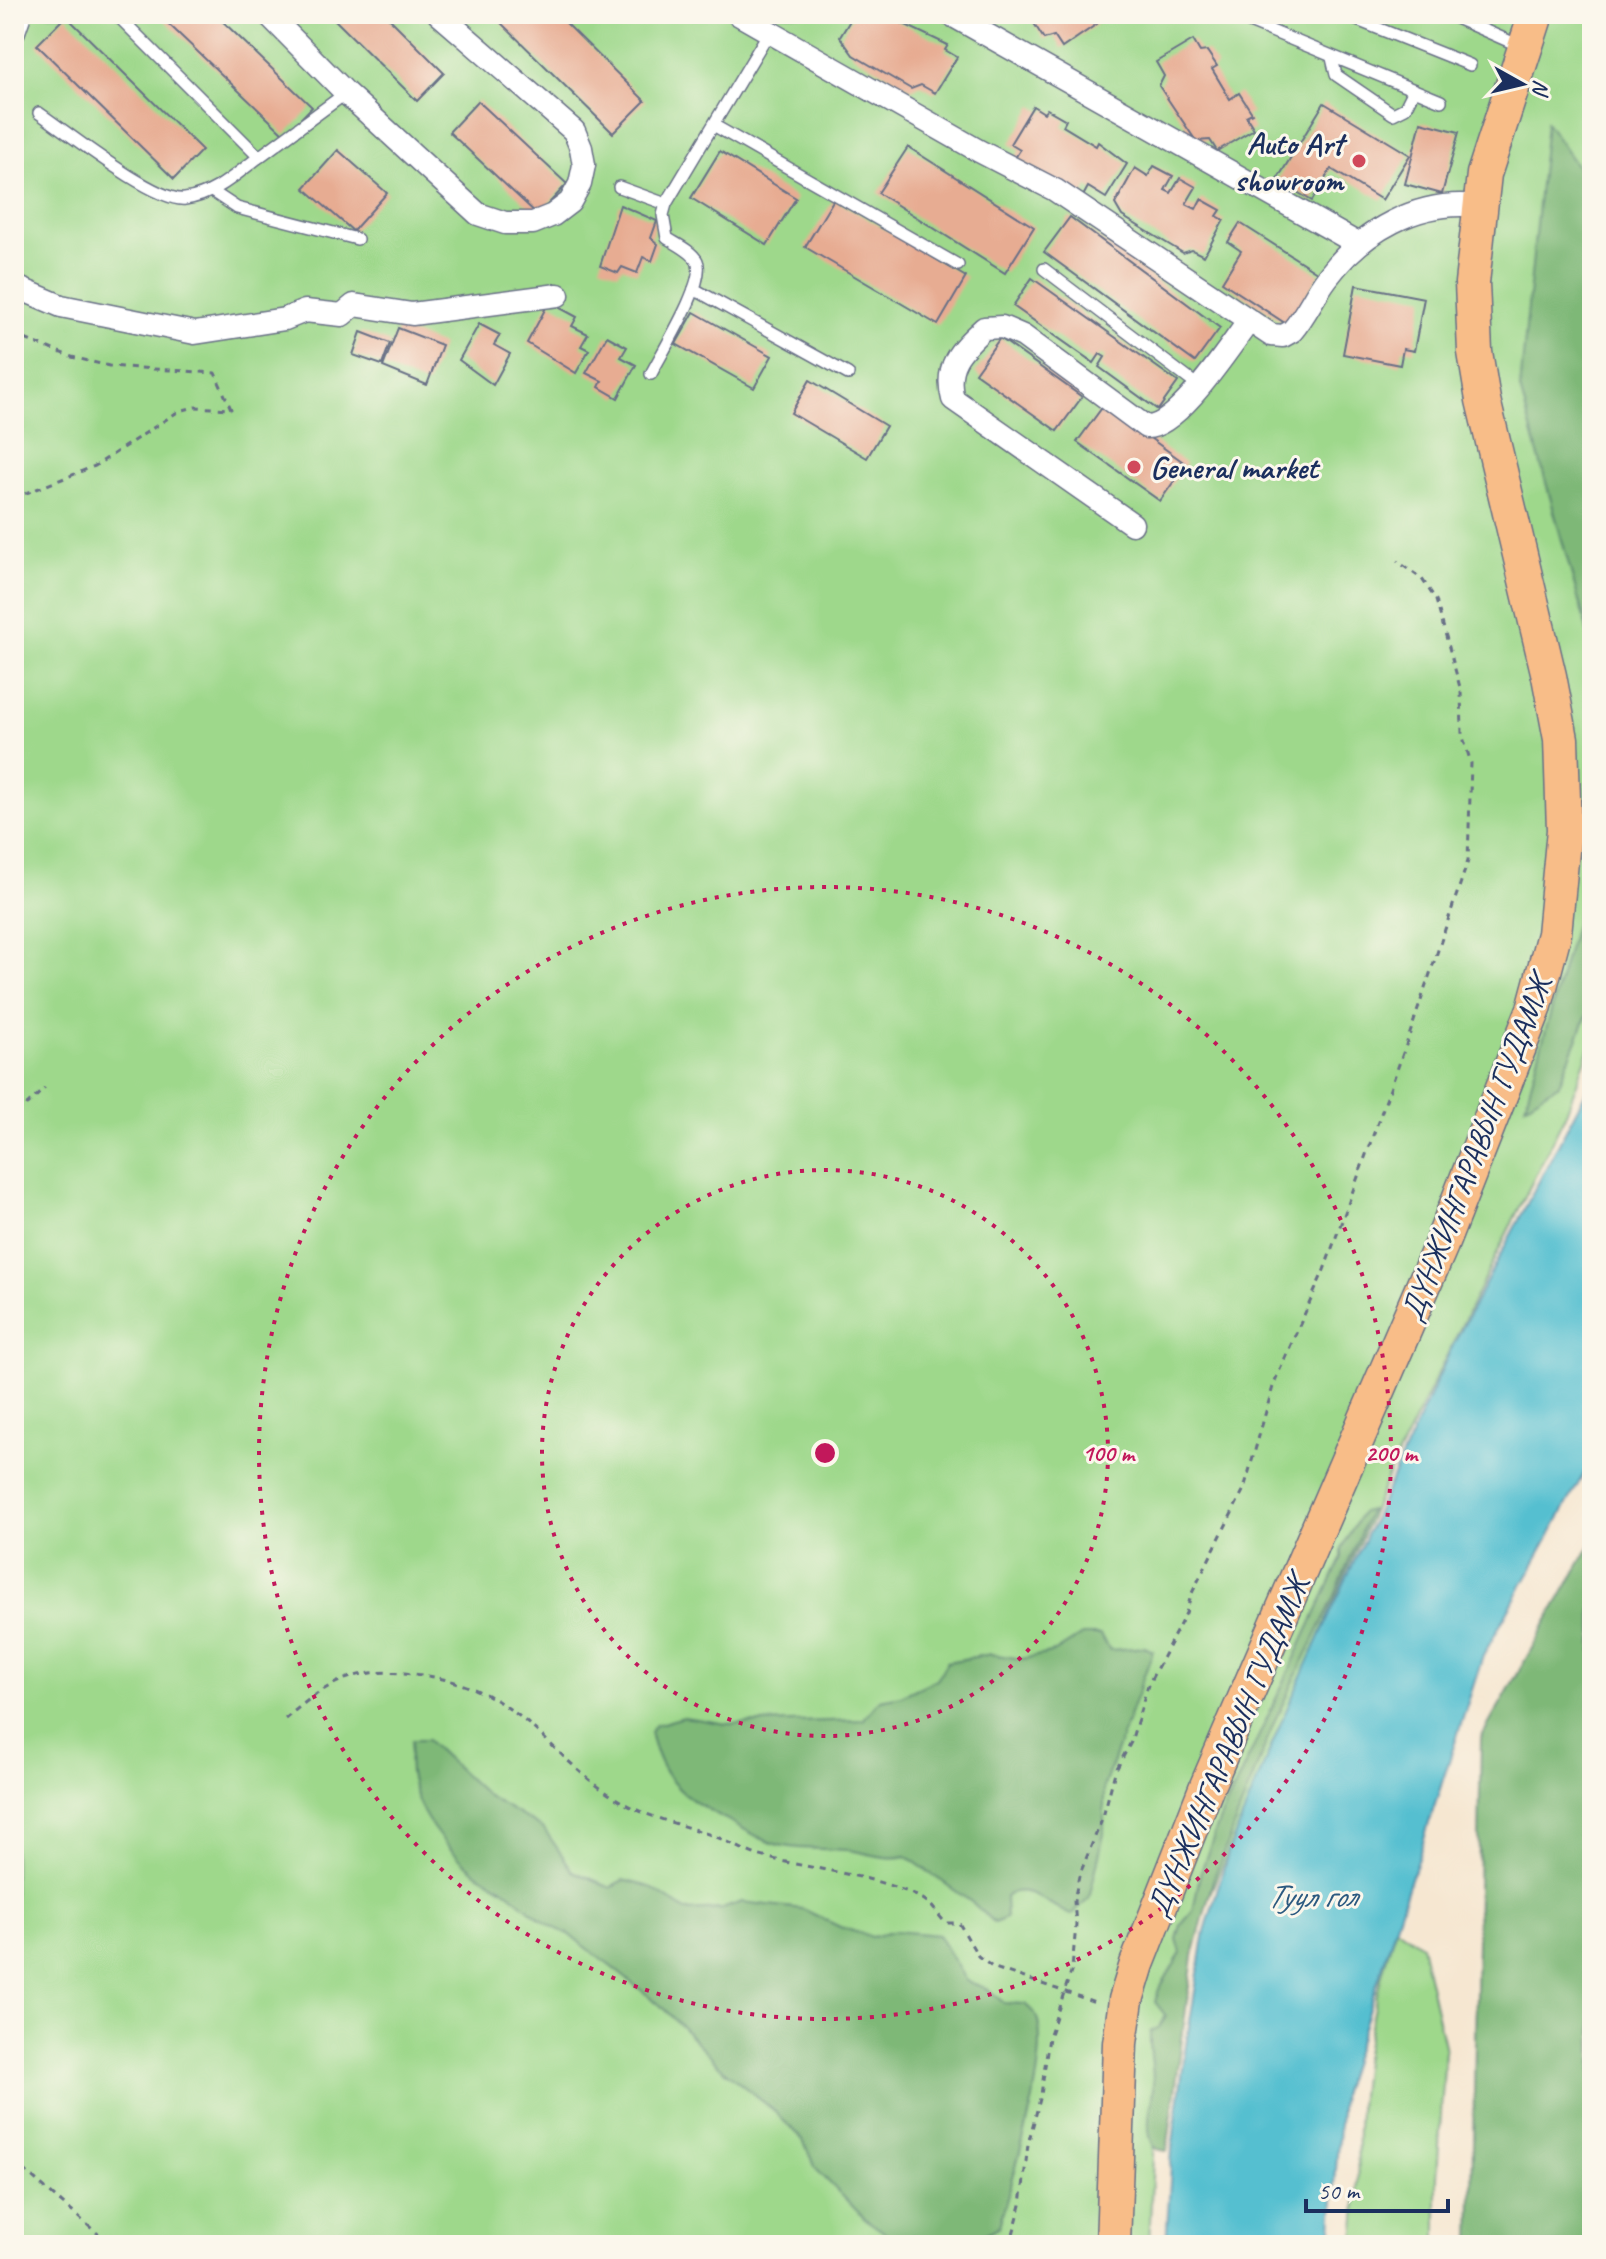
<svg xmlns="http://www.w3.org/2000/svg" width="1606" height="2259" viewBox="0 0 1606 2259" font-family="Caveat,sans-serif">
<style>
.green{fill:#9ed88b;stroke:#5c8474;stroke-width:2}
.forest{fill:#7eb877;stroke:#4c746a;stroke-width:2}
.water{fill:#55bfd0;stroke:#387797;stroke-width:2}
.building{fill:#e7ac92}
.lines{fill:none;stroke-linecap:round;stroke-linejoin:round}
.service-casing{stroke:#686f86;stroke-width:14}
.minor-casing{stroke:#686f86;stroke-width:25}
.primary-casing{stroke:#686f86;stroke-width:37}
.path{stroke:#686f86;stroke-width:3;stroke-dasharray:6 6;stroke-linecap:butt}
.service{stroke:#fff;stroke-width:11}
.minor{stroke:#fff;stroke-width:22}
.primary{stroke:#f8bd88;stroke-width:34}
.ring{fill:none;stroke:#c2185b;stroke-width:4;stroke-dasharray:4 8}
.poi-dot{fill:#d1495b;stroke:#fbf7ec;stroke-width:3}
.labels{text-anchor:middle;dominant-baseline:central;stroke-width:6;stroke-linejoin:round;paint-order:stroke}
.poi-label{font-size:32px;font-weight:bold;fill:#1b2f5e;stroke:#fbf7ec;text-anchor:end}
.street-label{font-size:32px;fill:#1b2f5e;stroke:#fbf7ec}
.water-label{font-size:34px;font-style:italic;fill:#2c5a80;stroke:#fbf7ec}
.centre{fill:#c2185b;stroke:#fbf7ec;stroke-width:4}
.ring-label{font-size:24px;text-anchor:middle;font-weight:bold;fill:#c2185b;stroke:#fbf7ec;stroke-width:6;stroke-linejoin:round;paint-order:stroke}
</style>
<rect width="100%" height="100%" fill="#fbf7ec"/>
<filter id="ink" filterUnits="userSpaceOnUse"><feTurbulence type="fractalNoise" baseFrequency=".0125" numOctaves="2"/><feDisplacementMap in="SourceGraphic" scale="16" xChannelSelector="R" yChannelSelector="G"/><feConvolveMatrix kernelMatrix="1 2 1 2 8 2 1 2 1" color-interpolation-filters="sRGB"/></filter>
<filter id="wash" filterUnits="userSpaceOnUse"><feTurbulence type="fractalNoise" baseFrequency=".006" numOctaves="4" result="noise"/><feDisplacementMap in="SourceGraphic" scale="32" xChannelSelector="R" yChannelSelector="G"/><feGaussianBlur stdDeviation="1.8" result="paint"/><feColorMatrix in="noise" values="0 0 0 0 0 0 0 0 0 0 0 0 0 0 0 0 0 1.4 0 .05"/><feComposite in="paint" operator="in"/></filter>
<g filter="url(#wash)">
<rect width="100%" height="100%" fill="#f6e7d1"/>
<g class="green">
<polygon points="14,14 1592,14 1592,1042 1566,1113 1389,1473 1172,1983 1158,2046 1149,2245 14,2245"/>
<path d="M1396,1927L1421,1945L1445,2050L1437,2177V2245H1353C1359,2205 1357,2168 1358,2128C1360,2059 1375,1992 1396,1927Z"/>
</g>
<g class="forest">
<polygon points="1546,122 1592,188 1592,648 1520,389"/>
<polygon points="1592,864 1592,1003 1559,1084 1525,1105"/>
<path d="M1370,1510L1333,1600L1276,1718L1213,1880L1193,1956L1167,2151L1156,2149C1142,2130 1152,2110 1153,2088C1154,2069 1149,2051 1150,2032L1160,2027L1166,2016L1155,2002L1159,1989L1181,1953L1177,1939L1181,1925L1193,1911L1200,1874L1220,1819L1342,1557V1548L1362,1512Z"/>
<polygon points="1592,1542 1592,2245 1471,2245 1481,1738"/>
<path d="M1082,1635H1100L1110,1650L1145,1647L1153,1651L1104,1786V1834L1089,1899L1071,1915C1050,1907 1026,1880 1005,1897L1006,1918L994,1923L974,1904L906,1856C886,1861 867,1852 846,1850C826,1848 803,1850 784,1846C766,1843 749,1832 733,1823C687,1799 662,1786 650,1732L655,1725L684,1717L727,1724L863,1720L880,1700L901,1696L937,1679L947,1662L991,1654L1022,1659L1055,1652Z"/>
<path d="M412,1740H427L486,1795L544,1829L573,1871L610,1887L623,1880L650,1887L686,1911L722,1909L742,1902L803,1909L840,1927L872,1937L895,1931L938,1935L966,1981L988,1989L1004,2003L1025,2004C1029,2008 1035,2012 1037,2018C1051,2062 1012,2178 999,2226L985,2234H963L936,2244L915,2236H890L865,2219L815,2168L803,2140L772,2109L726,2072L659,2004L569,1934C542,1925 526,1905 503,1888C495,1882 484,1878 476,1872C436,1840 399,1793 412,1740Z"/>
</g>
<polygon class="water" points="1592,1080 1592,1459 1483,1656 1341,2095 1331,2245 1166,2245 1172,2149 1186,2045 1205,1931 1229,1850 1285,1713 1451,1349"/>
<g id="blocks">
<g class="building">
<polygon points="158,14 215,14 312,107 285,135"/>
<polygon points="329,14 385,14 444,73 417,101"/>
<polygon points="492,14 557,14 645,101 613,133"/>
<polygon points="854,14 898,14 897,21 948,45 945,50 957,57 935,93 921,85 911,89 853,55 840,37"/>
<polygon points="1028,14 1090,14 1097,24 1062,48 1054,36 1044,39"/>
<polygon points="66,16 202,150 174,179 37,45"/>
<polygon points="1193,40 1200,52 1207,51 1217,66 1212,69 1230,99 1239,93 1252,113 1246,116 1254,129 1217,151 1210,140 1196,141 1159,86 1164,76 1156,62"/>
<polygon points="478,101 567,184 538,215 449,132"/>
<polygon points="1324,103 1410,155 1382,200 1331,169 1312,201 1277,180"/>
<polygon points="1033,106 1044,113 1047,109 1066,120 1063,126 1096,146 1098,142 1127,164 1106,198 1088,187 1082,198 1015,158 1020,150 1010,144"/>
<polygon points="1421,122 1459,132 1442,194 1405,184"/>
<polygon points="908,147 1034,227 1005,273 878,193"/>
<polygon points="338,150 387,193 353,231 304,188"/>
<polygon points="720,151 796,198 767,245 691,198"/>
<polygon points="1154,166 1173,176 1165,190 1171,193 1180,178 1196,187 1186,204 1196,209 1201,199 1221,210 1217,216 1224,220 1204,256 1192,250 1183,253 1122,216 1115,204 1135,168 1148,176"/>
<polygon points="834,199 966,277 938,325 805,247"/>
<polygon points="620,205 657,221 651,238 658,244 652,261 643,257 637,273 622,267 618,273 600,266"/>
<polygon points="1070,217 1220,328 1195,362 1044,252"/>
<polygon points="1240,223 1320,274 1288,325 1222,282 1241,251 1228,242"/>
<polygon points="1032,278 1178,382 1158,410 1099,367 1105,357 1100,354 1094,363 1013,306"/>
<polygon points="1356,285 1424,298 1414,351 1403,349 1400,365 1343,354"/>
<polygon points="549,302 577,317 572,326 588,334 581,346 589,350 576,373 527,343"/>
<polygon points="694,312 772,356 754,388 676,344"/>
<polygon points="479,324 500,335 494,345 510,354 493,385 459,360"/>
<polygon points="398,328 442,345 427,385 383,367"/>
<polygon points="361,332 390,343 382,365 353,355"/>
<polygon points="607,336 627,347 621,357 636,365 618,398 599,387 602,381 586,373"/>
<polygon points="1000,338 1082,397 1057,431 975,373"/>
<polygon points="810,380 886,426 867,458 791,413"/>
<polygon points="1104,405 1186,464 1160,501 1077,442"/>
</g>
</g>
</g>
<g filter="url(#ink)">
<use href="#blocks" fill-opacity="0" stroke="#686f86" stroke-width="2"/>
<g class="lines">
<defs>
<g id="service">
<polyline points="116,14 259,157 346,93"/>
<polyline points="1230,14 1441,101"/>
<polyline points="1342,14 1470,65"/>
<polyline points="1447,14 1520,46"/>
<polyline points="1332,58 1336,75 1393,114 1405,108 1414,90"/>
<path d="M39,113C67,132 156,203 185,199C215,195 236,174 259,157"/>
<polyline points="715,126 958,265"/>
<polyline points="619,187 666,204"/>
<polyline points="213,192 237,208 357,239"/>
<polyline points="1044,269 1198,386"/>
<polyline points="694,289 848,374"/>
<path d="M651,374C662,352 707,281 697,261C692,251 676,244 667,238L663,215L666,204L769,32"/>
</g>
<g id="minor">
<polyline points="268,14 346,93 478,214 505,223 533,223 553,215 570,202 580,184 584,165 581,148 574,131 439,14"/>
<path d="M738,14L979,151L1055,190L1271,335L1283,336L1292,331C1306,315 1314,295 1327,278C1362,231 1418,199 1478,206"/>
<polyline points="950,14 1358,244"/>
<polyline points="14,31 20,14"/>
<polyline points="14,286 61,306 195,333 285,319 305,311 342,315 354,305 412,314 558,295"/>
<path d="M1132,524L953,399C944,366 960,350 984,328L1002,327L1023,336L1146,427C1177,429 1230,346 1249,321"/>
</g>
<polyline id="primary" points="1113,2245 1120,2043 1126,2000 1137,1964 1207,1786 1441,1245 1534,1009 1554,934 1564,830 1561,739 1549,676 1483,400 1475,352 1472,283 1484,174 1536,14"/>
</defs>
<use href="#service" class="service-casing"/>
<use href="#minor" class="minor-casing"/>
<use href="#primary" class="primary-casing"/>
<g class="path">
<polyline points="14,335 72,357 109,366 215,373 231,409 195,407 179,411 95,466 14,498"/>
<polyline points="14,1103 27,1105 45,1088"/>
<path d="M285,1719C336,1675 360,1666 428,1676C532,1693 551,1767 633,1808C660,1821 691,1827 719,1838C732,1843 744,1851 757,1855C811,1870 870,1873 921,1898C933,1904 937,1915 946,1923H959L978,1956L992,1967L1098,2003"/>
<polyline points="14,2162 111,2245"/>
<polyline points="1010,2245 1021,2205 1028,2144 1041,2095 1049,2037 1072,1969 1076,1925 1074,1901 1079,1876 1103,1817 1115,1772 1131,1742 1148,1685 1186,1613 1191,1595 1244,1489 1274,1383 1324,1270 1406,1045 1468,861 1471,763 1462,734 1461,691 1436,600 1422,579 1397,561"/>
</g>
<use href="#service" class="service"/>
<use href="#minor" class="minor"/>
<use href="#primary" class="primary"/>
</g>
</g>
<g class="ring">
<circle cx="825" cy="1453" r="283"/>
<circle cx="825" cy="1453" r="566"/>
</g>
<g class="poi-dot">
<circle cx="1359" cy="161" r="8"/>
<circle cx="1134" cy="467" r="8"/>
</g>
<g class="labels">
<g class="poi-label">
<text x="1343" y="143">Auto Art<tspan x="1343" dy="37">showroom</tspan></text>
<text x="1150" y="467" text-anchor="start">General market</text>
</g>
<g class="street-label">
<text transform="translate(1476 1148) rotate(-69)">ДҮНЖИНГАРАВЫН ГУДАМЖ</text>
<text transform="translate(1228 1746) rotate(-67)">ДҮНЖИНГАРАВЫН ГУДАМЖ</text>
</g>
<g class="water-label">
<text x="1311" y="1895">Туул гол</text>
</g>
</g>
<circle cx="825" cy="1453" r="12" class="centre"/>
<g class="ring-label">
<text x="1108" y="1461">100 m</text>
<text x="1391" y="1461">200 m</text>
</g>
<rect width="1606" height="2259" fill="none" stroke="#fbf7ec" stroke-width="48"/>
<g transform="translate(1522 84) rotate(98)" stroke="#fbf7ec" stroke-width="6" paint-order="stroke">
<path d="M0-6L14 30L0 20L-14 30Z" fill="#1b2f5e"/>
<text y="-12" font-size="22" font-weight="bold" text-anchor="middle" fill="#1b2f5e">N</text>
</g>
<path d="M1306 2199v12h142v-12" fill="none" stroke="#1b2f5e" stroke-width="4"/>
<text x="1318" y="2199" font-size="24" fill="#1b2f5e" stroke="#fbf7ec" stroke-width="6" paint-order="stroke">50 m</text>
</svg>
